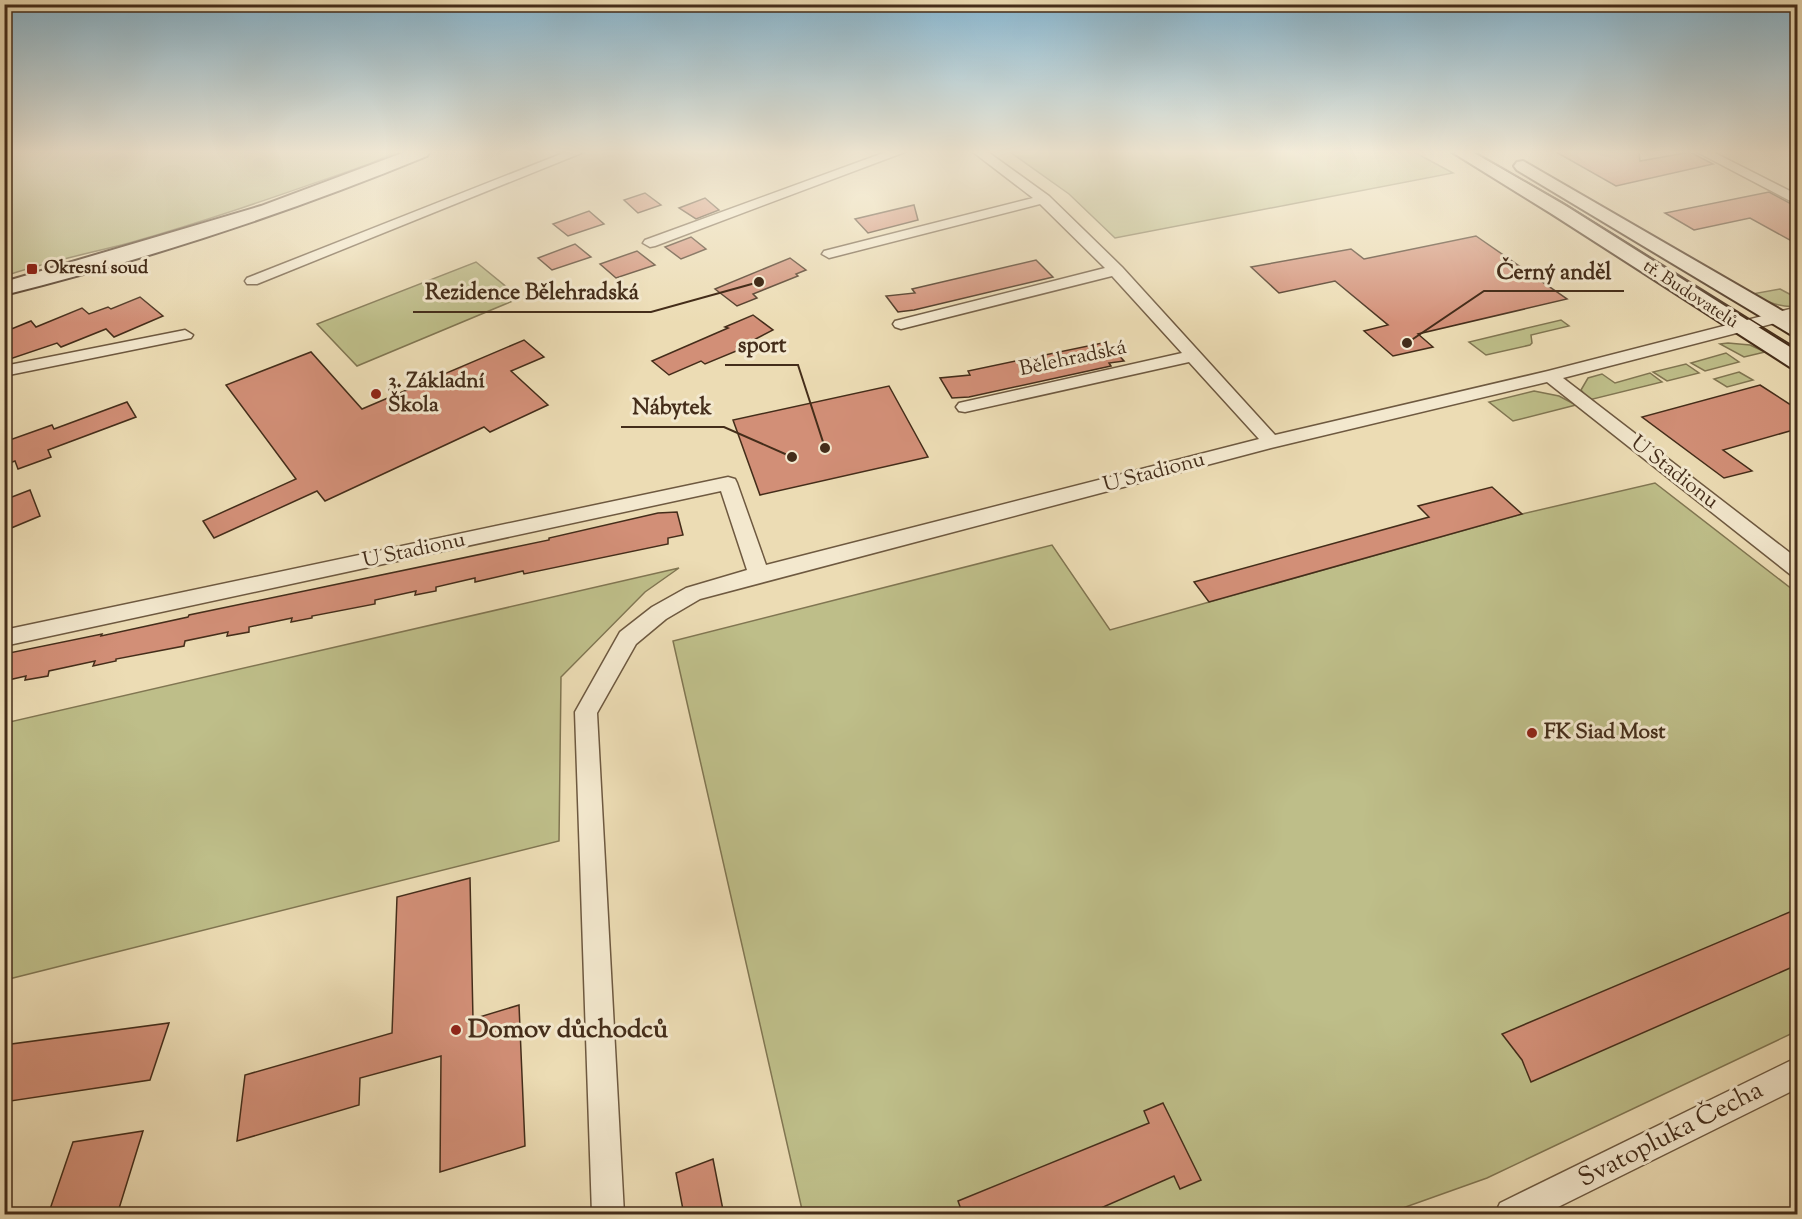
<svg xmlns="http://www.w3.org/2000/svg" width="1802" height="1219" viewBox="0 0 1802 1219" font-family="'Sorts Mill Goudy',serif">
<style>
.green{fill:#bebe89;stroke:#817652;stroke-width:1.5}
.building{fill:#d28f77;stroke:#442d1a;stroke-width:1.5}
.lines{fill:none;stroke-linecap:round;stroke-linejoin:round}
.street-casing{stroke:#6e5940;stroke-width:3}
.secondary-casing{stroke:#442d1a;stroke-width:4}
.street{fill:#f3e8ce;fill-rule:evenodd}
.secondary{fill:#f3e8ce;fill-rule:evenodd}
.tram{stroke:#442d1a;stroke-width:1.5}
.poi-dot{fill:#8f2418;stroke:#f3e8ce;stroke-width:2}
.labels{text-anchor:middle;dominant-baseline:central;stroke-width:6;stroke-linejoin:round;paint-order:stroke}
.far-poi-label{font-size:18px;font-weight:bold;fill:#442d1a;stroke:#f3e8ce;text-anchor:start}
.far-street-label{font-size:18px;fill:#442d1a;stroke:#f3e8ce}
.street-label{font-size:21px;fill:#442d1a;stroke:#f3e8ce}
.poi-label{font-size:21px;font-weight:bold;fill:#442d1a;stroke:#f3e8ce;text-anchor:start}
.near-poi-label{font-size:26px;font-weight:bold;fill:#442d1a;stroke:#f3e8ce;text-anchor:start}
.near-street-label{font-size:26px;fill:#442d1a;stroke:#f3e8ce}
.leader{fill:none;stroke:#442d1a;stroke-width:2}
.callout-dot{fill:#442d1a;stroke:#f3e8ce;stroke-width:2}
.callout-label{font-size:22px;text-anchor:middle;font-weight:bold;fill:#442d1a;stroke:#f3e8ce;stroke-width:6;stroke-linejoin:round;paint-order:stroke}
</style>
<rect width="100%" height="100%" fill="#ecdcb4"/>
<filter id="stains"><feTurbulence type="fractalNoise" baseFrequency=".00333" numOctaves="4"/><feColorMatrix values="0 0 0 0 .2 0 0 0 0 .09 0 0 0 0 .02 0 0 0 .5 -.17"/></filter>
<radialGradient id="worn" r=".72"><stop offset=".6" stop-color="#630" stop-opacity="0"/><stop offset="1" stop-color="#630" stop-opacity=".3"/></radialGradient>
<g class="green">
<path d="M5,152H396L369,164C289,192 210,220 129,243C87,254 45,262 5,276Z"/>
<polygon points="1010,152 1414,152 1453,173 1115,238 1069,194"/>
<polygon points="476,262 520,298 357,366 317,324"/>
<path d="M1780,289L1797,298V306C1781,308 1767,302 1752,294Z"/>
<polygon points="1561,320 1569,326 1531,335 1532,343 1530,345 1486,355 1469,342"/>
<polygon points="1728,343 1750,345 1765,352 1744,357 1720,344"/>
<polygon points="1726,353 1739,362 1705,371 1691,363"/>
<polygon points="1686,364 1699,373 1667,381 1653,372"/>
<polygon points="1739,372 1753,380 1727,387 1714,379"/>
<polygon points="1650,373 1662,382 1589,400 1581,390 1588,378 1602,374 1615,383"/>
<polygon points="1534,391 1559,396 1576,405 1513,421 1489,402"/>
<polygon points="1655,483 1797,593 1797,1031 1487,1178 1386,1214 803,1214 673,641 1052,545 1110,630 1522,514"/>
<polygon points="679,568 645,592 561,677 559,841 5,980 5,723"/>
</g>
<g class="building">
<polygon points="1556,152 1639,152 1640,161 1690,152 1713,164 1616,186"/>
<polygon points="1769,192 1797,207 1797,244 1750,218 1694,230 1665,213"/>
<polygon points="645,193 661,205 638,213 624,200"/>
<polygon points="705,198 719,210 696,219 679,208"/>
<polygon points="914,205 918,220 868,233 855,219"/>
<polygon points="589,211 604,224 568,236 553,224"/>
<polygon points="1476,236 1567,299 1418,334 1433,347 1393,356 1364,331 1388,325 1335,281 1279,293 1251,267 1351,249 1364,259"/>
<polygon points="691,237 706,249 681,259 665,247"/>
<polygon points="575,244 591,257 552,270 538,258"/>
<polygon points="637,251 655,265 616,278 600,264"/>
<polygon points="790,258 806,270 796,274 798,276 753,294 757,298 737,306 715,289"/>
<polygon points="1036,260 1053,277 914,310 898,312 886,296 915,293 912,289"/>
<polygon points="140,297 163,316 114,337 106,329 61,347 57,343 4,361 4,332 31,321 36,327 82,308 89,314 108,307 111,309"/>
<polygon points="753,315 773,330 744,345 746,347 705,364 701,361 669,375 652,361 728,328 725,327"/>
<polygon points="524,340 544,357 511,371 548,405 490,432 484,427 325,501 317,491 214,538 203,521 296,479 226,385 311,352 362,409"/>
<polygon points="1107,342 1124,361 1109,363 1111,366 969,397 952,398 940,378 970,375 968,371"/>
<polygon points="1760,385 1797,409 1797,429 1723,450 1752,471 1724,478 1642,417"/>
<polygon points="889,386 928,457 760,495 733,420"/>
<polygon points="127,402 136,417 48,450 51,457 18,469 15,461 4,465 4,442 52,425 54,429"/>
<polygon points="1492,487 1522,514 1209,602 1194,582 1429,517 1418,506"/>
<polygon points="30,490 40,516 4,531 4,500"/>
<polygon points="677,512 683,535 668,538 668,544 524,574 523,571 475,582 475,578 436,587 436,591 415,595 416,591 375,600 375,604 312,616 312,618 291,622 292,618 249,627 249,632 227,636 228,632 185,641 184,646 116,659 116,661 93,666 95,661 49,671 48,676 25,680 26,676 4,681 4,654 102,634 101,636 188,617 189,615 549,540 549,538 658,513"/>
<polygon points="470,878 473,1019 519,1005 525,1146 440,1172 441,1056 360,1078 359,1105 237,1141 245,1075 392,1033 397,897"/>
<polygon points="1797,909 1797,965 1531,1082 1522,1060 1502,1034"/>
<polygon points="169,1023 150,1080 4,1102 4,1045"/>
<polygon points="1163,1103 1201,1180 1180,1189 1174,1176 1085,1215 963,1215 958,1201 1149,1123 1144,1111"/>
<polygon points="143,1131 117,1215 48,1215 73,1142"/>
<polygon points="713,1159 724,1215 684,1215 676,1173"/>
</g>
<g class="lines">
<defs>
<g id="street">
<polygon points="566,152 584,152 257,284 247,284 245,281 247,278"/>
<polygon points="886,152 905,152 655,246 650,247 643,243 645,240"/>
<polygon points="973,152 988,152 1049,196 1122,267 1275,435 1548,371 1798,307 1798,317 1563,378 1798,559 1798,577 1791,575 1547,382 1271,448 700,599 666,619 636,644 597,713 624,1214 592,1214 575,712 620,632 652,607 686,588 747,570 721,491 4,646 4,630 728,477 735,479 737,483 766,565 1259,439 1189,362 965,412 959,411 956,407 959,403 1182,353 1112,276 901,329 895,327 893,324 895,321 1105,268 1040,204 829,258 822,254 824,251 1033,198"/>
<polygon points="1697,152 1713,152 1798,195 1798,205"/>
<polygon points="185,330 193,335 191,338 4,376 4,366"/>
<polygon points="1798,1057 1798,1088 1544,1214 1495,1214 1500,1203"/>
</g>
<g id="secondary">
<path d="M405,152H429L427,156C291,212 148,259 4,295V282L261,206Z"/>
<polygon points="1452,152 1473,152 1566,206 1798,352 1798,369 1790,367 1552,214"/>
<polygon points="1523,161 1798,320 1798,335 1790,334 1517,170 1514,166 1517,162"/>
</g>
</defs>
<use href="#street" class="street-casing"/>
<use href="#secondary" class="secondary-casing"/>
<use href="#street" class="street"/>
<use href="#secondary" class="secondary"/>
<polyline class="tram" points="1474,152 1562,202 1798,349"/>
</g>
<linearGradient id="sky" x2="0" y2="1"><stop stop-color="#88b7d1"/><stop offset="0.47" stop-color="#f6efdd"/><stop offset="1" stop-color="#f6efdd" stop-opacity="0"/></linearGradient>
<rect width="1802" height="323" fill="url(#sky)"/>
<g class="poi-dot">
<rect x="26" y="263" width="12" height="12" rx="3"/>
<circle cx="376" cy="394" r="6"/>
<circle cx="1532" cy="733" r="6"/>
<circle cx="456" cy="1030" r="6"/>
</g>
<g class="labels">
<g class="far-poi-label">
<text x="44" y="269">Okresní soud</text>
</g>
<g class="far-street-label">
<text transform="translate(1690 295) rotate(33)">tř. Budovatelů</text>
</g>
<g class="street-label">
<text transform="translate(1073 359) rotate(-12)">Bělehradská</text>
<text transform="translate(1154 473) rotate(-15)">U Stadionu</text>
<text transform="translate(1674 473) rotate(38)">U Stadionu</text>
<text transform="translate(414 551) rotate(-12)">U Stadionu</text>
</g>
<g class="poi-label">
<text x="388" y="382">3. Základní<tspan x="388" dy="24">Škola</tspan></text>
<text x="1544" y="733">FK Siad Most</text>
</g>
<g class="near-poi-label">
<text x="468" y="1030">Domov důchodců</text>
</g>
<g class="near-street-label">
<text transform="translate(1671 1135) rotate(-27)">Svatopluka Čecha</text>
</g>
</g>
<path class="leader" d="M1407 343L1484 291H1624M759 282L651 312H413M825 448L798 365H725M792 457L724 427H621"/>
<g class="callout-dot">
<circle cx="1407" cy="343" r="6"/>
<circle cx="759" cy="282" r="6"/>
<circle cx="825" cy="448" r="6"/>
<circle cx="792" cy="457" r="6"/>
</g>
<g class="callout-label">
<text x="1554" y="279">Černý anděl</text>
<text x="532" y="299">Rezidence Bělehradská</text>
<text x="762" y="352">sport</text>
<text x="672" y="414">Nábytek</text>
</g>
<rect width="1802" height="1219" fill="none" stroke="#ecdcb4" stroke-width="24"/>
<rect x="6" y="6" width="1790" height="1207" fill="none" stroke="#442d1a" stroke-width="3"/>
<rect x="12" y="12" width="1778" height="1195" fill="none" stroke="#442d1a" stroke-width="1.5"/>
<rect width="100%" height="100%" filter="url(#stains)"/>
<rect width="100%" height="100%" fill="url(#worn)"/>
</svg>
